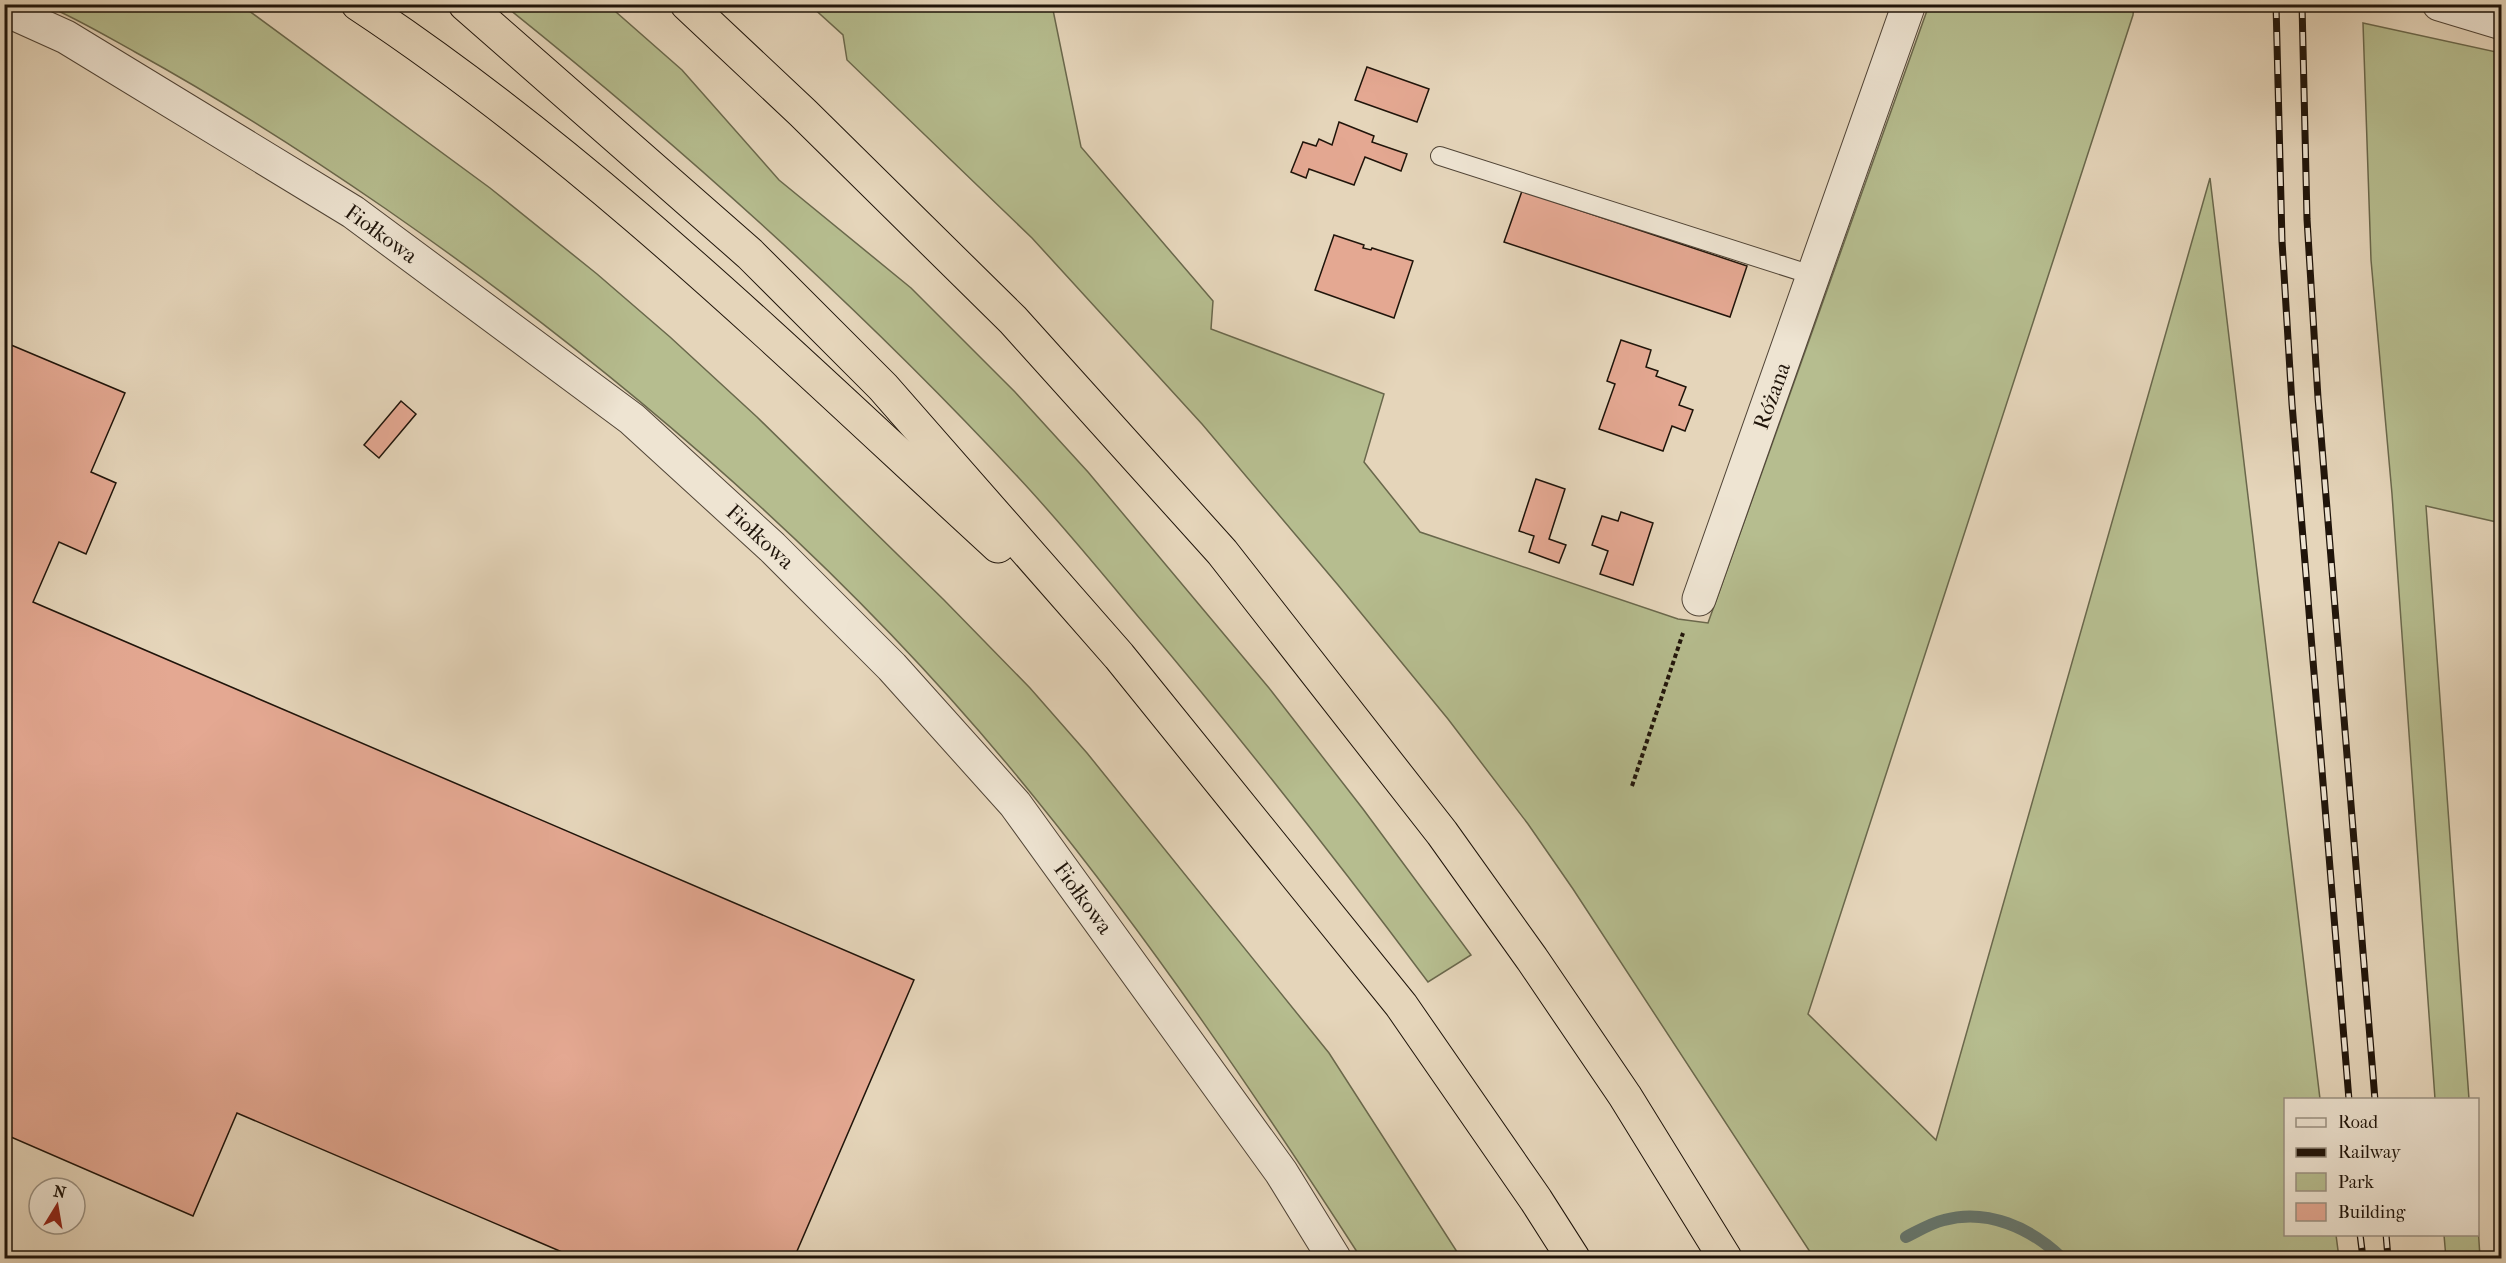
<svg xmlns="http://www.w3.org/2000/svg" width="2506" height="1263" viewBox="0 0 2506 1263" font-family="'IM FELL French Canon',serif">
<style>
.green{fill:#b6bd8f;stroke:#6a684c;stroke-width:1.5}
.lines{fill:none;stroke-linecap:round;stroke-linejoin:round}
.stream{stroke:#66776e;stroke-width:12}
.building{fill:#e4a892;stroke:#1f140a;stroke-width:1.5}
.lane-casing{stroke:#504436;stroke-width:20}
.street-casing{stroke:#504436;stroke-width:35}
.highway-casing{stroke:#1f140a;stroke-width:35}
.path{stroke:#1f140a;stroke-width:4;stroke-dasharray:4.5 3;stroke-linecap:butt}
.lane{stroke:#eee4d2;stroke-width:18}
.street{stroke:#eee4d2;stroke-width:33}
.highway{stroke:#e5d5ba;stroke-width:33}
.rail-casing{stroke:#1f140a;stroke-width:7}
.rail{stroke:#eee4d2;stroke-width:4.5;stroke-dasharray:14;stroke-linecap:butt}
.labels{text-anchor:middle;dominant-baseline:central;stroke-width:6;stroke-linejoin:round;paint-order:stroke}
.street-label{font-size:22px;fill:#1f140a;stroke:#eee4d2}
</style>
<rect width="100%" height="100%" fill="#e5d5ba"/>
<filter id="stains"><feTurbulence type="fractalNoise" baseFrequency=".00333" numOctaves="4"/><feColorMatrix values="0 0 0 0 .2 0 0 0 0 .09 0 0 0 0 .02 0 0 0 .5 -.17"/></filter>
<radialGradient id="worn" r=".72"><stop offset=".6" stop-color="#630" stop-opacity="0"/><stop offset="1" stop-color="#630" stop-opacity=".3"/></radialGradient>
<g class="green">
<path d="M45,5H241L490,188L597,274L670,337L757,417L944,600L1030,688L1087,753L1329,1053L1461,1258H1361C1259,1100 1154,945 1035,798C853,572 625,375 386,209C305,153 222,100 135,52C106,36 76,18 45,5Z"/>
<path d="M504,5H608L682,70L779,180L911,288L1015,392L1088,472L1269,688L1363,809L1471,955L1428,982C1336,859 1241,738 1142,621C1101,572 1061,523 1018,477C860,307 685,150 504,5Z"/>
<polygon points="810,5 1052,5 1081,147 1213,301 1211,329 1384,394 1364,462 1420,532 1678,619 1708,623 1929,5 2134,5 2133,15 1808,1014 1936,1140 2210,178 2320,1099 2286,1100 2286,1234 2336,1235 2339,1258 1814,1258 1573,889 1528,824 1448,719 1338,585 1202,424 1032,238 847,60 843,35"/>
<polygon points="2363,23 2501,53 2501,523 2426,506 2469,1099 2435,1099 2392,494 2371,260"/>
<polygon points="2478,1225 2480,1258 2446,1258 2444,1235 2478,1234"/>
</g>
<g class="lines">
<path class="stream" d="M1906,1237C1918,1231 1931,1223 1944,1220C1987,1208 2031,1228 2062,1258"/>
</g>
<g class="building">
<polygon points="1367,67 1429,89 1417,122 1355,100"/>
<polygon points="1339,122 1374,136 1372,142 1407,154 1401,171 1365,157 1354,185 1309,169 1306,178 1291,172 1303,142 1316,146 1319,139 1332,145"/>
<polygon points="1522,191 1747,266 1730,317 1504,242"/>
<polygon points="1334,235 1364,245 1363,248 1371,250 1372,248 1413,261 1394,318 1315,290"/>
<polygon points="1621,340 1651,350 1646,367 1658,371 1656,376 1686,387 1679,405 1693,410 1685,431 1672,426 1663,451 1599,429 1615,384 1607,381"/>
<polygon points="4,342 125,393 91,472 116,483 86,554 59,542 33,602 914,980 794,1258 576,1258 237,1113 193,1216 4,1134"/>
<polygon points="401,401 416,414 379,458 364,445"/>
<polygon points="1536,479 1565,489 1549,539 1566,545 1559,563 1529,552 1534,536 1519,531"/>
<polygon points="1621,512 1653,523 1633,585 1600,574 1608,551 1592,545 1602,516 1618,521"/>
</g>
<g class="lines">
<defs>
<polyline id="lane" points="1440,156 1815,276"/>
<g id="street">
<polyline points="2439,4 2502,23"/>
<polyline points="4,9 66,37 353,212 632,419 772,547 892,667 1015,804 1281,1172 1334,1258"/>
<polyline points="1699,599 1909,4"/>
</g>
<g id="highway">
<path d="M358,4C591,158 793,358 998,546"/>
<polyline points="465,4 750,254 883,387 1119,656 1401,1005 1536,1200 1573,1258"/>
<polyline points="687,4 803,113 1013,320 1222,552 1442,833 1532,959 1625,1096 1725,1258"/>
</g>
</defs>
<use href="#lane" class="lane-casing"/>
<use href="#street" class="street-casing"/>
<use href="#highway" class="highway-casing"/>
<polyline class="path" points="1632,786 1683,633"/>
<use href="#lane" class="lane"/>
<use href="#street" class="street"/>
<use href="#highway" class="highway"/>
<defs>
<g id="rail">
<polyline points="2276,4 2282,241 2292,404 2349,1100"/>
<polyline points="2302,4 2307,219 2318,398 2375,1100"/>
<polyline points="2360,1234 2363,1258"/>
<polyline points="2386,1234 2388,1258"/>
</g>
</defs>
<use href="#rail" class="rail-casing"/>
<use href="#rail" class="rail"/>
</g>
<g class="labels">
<g class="street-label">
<text transform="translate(381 234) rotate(36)">Fiołkowa</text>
<text transform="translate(1772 396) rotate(-70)">Różana</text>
<text transform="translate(760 537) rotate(43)">Fiołkowa</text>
<text transform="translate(1083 898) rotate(54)">Fiołkowa</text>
</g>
</g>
<rect width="2506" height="1263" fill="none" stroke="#e5d5ba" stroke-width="24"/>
<rect x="6" y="6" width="2494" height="1251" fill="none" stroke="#1f140a" stroke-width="3"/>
<rect x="12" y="12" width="2482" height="1239" fill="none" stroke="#1f140a" stroke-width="1.5"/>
<rect x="2284" y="1098" width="195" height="138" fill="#eee4d2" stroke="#9b9182" stroke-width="1.5"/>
<rect x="2296" y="1118" width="30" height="9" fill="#eee4d2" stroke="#9b9182" stroke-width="1.5"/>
<text x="2338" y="1128" font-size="18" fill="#1f140a">Road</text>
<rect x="2296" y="1148" width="30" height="9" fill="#1f140a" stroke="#9b9182" stroke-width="1.5"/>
<text x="2338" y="1158" font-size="18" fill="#1f140a">Railway</text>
<rect x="2296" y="1173" width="30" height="18" fill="#b6bd8f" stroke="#9b9182" stroke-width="1.5"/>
<text x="2338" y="1188" font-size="18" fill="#1f140a">Park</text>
<rect x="2296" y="1203" width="30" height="18" fill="#e4a892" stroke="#9b9182" stroke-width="1.5"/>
<text x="2338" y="1218" font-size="18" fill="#1f140a">Building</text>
<g transform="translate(57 1206) rotate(11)"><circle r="28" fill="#eee4d2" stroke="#9b9182" stroke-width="1.5"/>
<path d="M0-4.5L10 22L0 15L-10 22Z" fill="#8f2418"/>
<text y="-9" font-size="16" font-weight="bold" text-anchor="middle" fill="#1f140a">N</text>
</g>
<rect width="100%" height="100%" filter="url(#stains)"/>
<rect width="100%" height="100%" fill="url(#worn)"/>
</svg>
